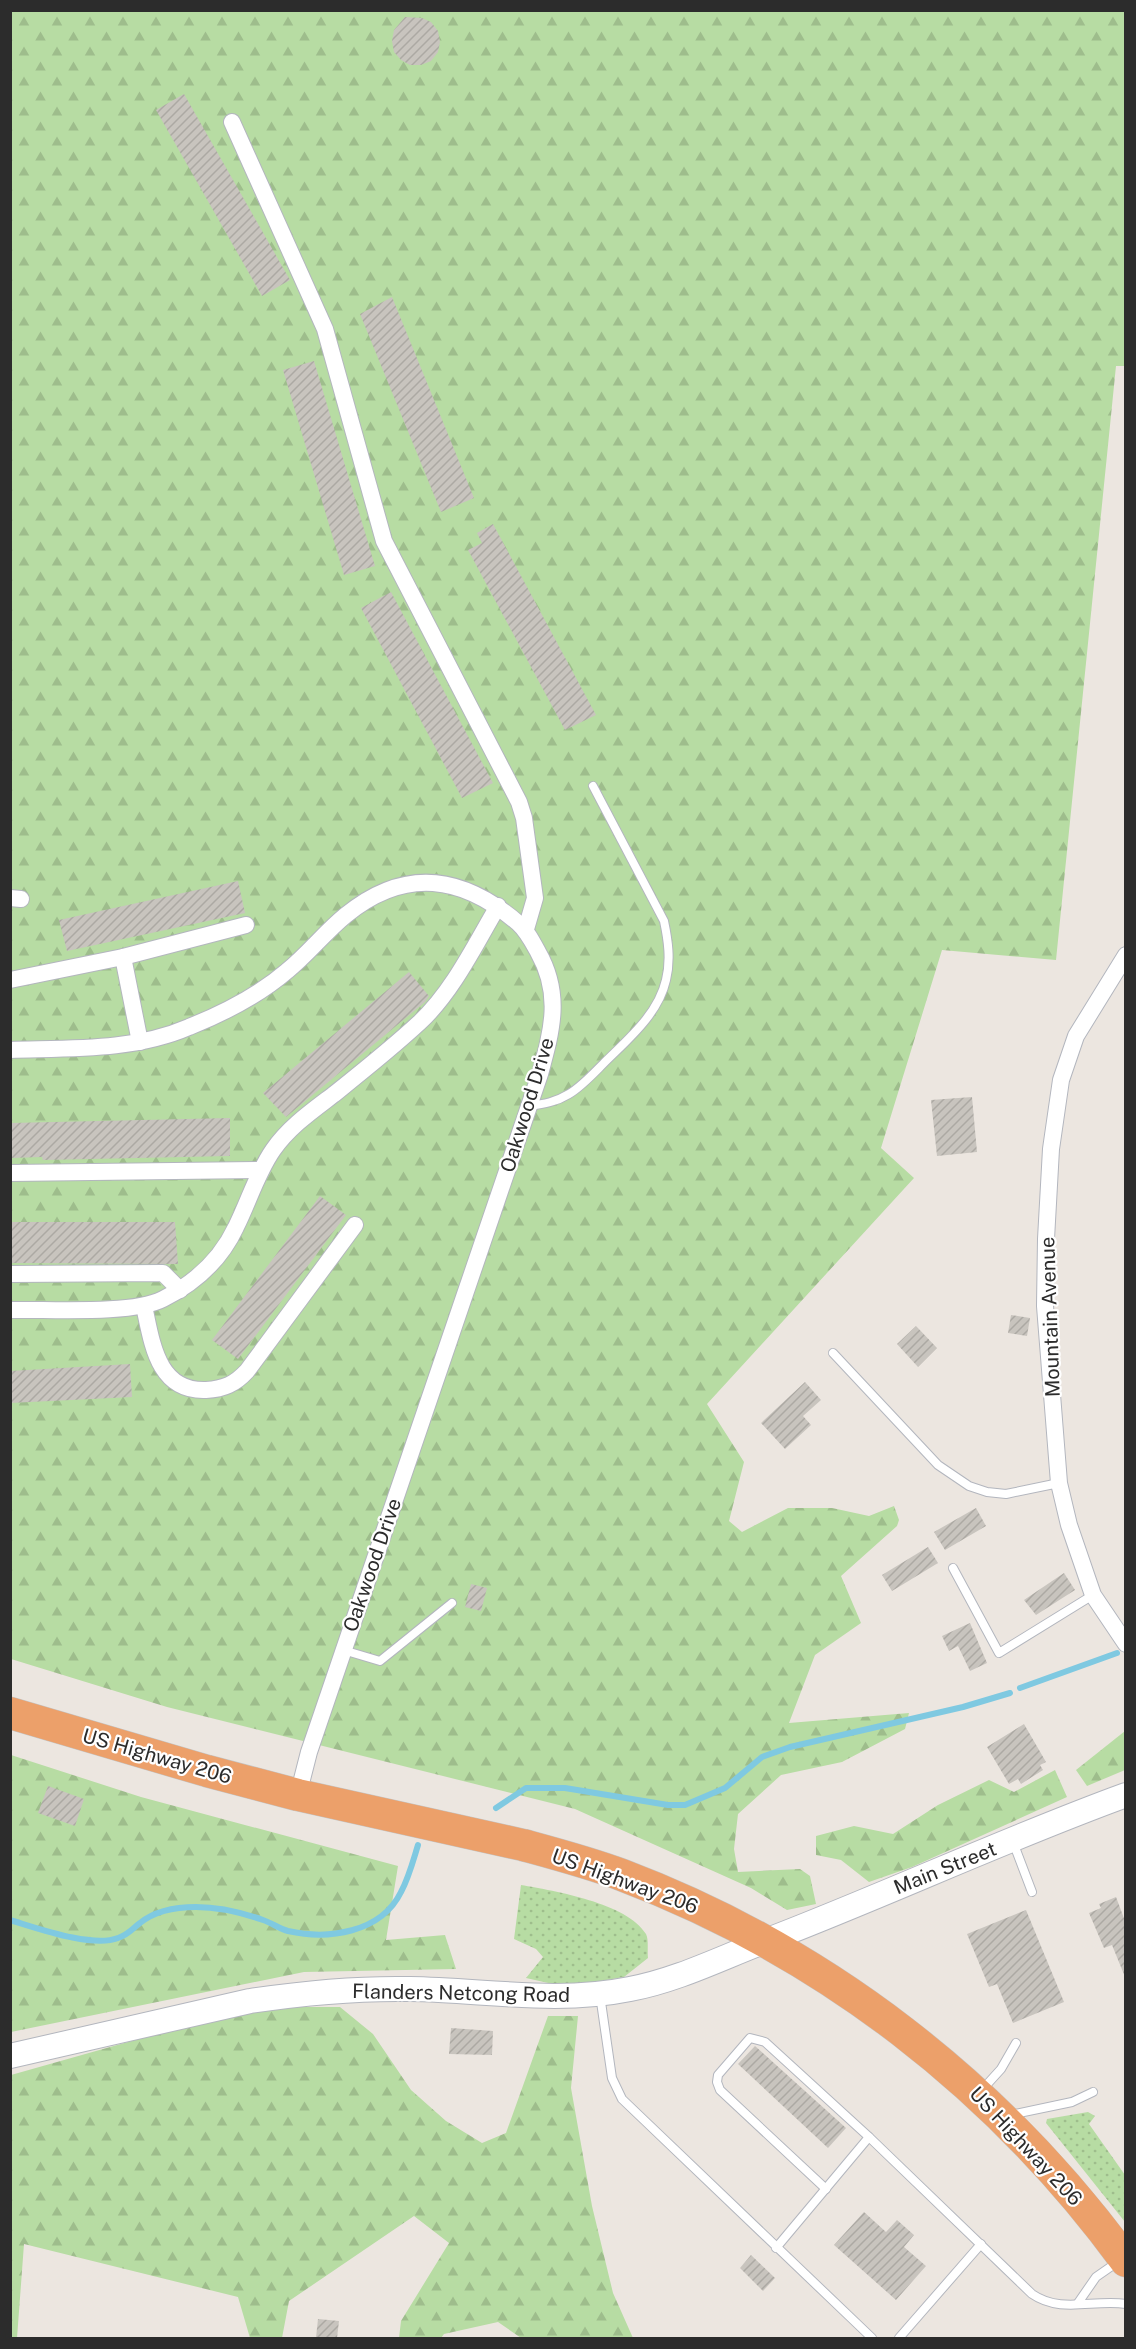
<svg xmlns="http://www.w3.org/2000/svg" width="1136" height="2349" viewBox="0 0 1136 2349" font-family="'Public Sans',sans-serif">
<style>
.green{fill:url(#green-dots)}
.forest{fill:url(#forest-firs)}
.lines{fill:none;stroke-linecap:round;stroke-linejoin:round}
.stream{stroke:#7fc9e1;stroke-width:6}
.building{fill:url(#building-hatch)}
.lane-casing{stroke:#b3b6be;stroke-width:10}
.street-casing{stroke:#b3b6be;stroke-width:18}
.secondary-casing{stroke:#b3b6be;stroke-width:26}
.highway-casing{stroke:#c4c4c4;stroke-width:33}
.lane{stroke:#fff;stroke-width:8}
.street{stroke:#fff;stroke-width:16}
.secondary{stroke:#fff;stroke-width:24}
.highway{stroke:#eca06a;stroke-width:32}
.labels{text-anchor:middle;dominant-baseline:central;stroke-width:4.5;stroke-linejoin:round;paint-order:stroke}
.street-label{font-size:20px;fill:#2c2c2c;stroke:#fff}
</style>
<defs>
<pattern id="green-dots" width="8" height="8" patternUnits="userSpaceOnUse" patternTransform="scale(1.5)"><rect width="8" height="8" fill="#b7dca3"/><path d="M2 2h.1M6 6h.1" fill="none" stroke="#9ebd8c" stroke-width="1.8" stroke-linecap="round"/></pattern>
<pattern id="forest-firs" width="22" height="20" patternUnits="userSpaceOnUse" patternTransform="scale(1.5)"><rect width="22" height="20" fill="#b7dca3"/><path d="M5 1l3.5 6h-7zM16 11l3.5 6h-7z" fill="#9ebd8c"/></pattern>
<pattern id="building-hatch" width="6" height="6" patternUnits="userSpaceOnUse" patternTransform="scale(1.5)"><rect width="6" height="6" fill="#c8c4be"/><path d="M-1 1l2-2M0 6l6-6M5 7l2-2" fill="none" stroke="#aca9a3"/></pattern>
</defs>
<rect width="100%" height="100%" fill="#ece6e0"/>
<g class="green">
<path d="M521,1885C555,1891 627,1903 646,1934C649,1940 647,1951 648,1958L624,1977L566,1987L526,1978L543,1957L536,1949L514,1939Z"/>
<polygon points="1088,2112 1095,2116 1089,2124 1125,2175 1125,2222 1046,2123 1047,2119"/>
</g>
<g class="forest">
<polygon points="10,11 1125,11 1125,366 1116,366 1056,960 942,950 881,1148 914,1178 707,1404 744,1462 729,1521 742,1532 788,1508 832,1508 869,1516 894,1506 899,1520 897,1526 841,1576 861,1623 815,1655 789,1723 909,1713 905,1729 842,1762 781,1775 738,1814 734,1849 738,1872 800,1869 810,1876 816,1904 787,1910 751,1888 575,1809 167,1707 11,1659"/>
<polygon points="1125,1731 1125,1770 1087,1786 1076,1770"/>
<polygon points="11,1755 141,1797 398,1866 386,1940 445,1935 456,1969 304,1972 11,2032"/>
<polygon points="1055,1770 1067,1797 912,1867 869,1882 841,1860 816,1855 816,1836 854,1826 893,1834 938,1805 989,1780 1014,1792"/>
<polygon points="268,2007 340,2007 373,2034 411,2090 446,2121 482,2143 506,2133 548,2016 578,2016 571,2088 592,2206 613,2293 633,2338 521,2338 498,2322 444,2334 441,2338 399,2338 401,2321 449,2243 414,2216 289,2301 282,2338 250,2338 238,2297 24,2244 17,2338 11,2338 11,2075 188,2025"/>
</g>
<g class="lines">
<g class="stream">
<polyline points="1020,1688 1117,1653"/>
<polyline points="496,1808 526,1788 565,1788 668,1805 685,1805 725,1788 762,1757 790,1747 963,1707 1010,1693"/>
<path d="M10,1920C37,1928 92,1948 118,1938C128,1935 132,1929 140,1923C156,1910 176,1907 196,1907C218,1907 243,1913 263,1920C272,1923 280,1929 288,1931C328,1940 381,1933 401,1892C409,1877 413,1861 418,1845"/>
</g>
</g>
<g class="building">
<polygon points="405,17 422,18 431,22 438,31 440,42 438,52 431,61 421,65 410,65 401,60 394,52 392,41 394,30"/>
<polygon points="184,94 290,280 262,296 156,110"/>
<polygon points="392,297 474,498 441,512 360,314"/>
<polygon points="314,361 375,566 344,575 283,370"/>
<polygon points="493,524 596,715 565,730 468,550 482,543 477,533"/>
<polygon points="391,592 493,783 462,798 361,608"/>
<polygon points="238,881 245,913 67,951 59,920"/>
<polygon points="409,972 429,996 425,1002 286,1117 263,1093"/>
<polygon points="972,1097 977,1152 937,1156 931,1100"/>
<polygon points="230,1118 230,1156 43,1160 42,1157 10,1158 10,1123"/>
<polygon points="320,1196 346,1215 238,1359 212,1340"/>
<polygon points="10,1222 175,1222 178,1264 10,1263"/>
<polygon points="1011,1315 1030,1318 1027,1336 1008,1333"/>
<polygon points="916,1326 937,1348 918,1367 897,1344"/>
<polygon points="130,1364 132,1397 10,1403 10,1371"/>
<polygon points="805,1382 821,1400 803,1416 811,1425 785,1449 761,1423"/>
<polygon points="976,1508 986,1526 945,1550 934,1532"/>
<polygon points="928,1547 938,1563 892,1591 882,1575"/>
<polygon points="1064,1573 1075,1590 1036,1615 1024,1600"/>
<polygon points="471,1584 487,1588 481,1611 465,1607"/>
<polygon points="970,1623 987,1663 970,1671 958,1646 949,1651 942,1636"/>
<polygon points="1024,1724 1046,1762 1040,1765 1043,1770 1021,1784 1018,1779 1009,1784 987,1747"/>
<polygon points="48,1786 84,1799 75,1826 38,1813"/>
<polygon points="1116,1897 1125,1921 1125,1977 1112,1945 1104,1948 1089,1913 1101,1908 1099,1904"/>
<polygon points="1026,1910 1064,2002 1013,2023 997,1984 989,1987 967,1934"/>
<polygon points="451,2028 493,2031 492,2055 449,2054"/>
<polygon points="755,2046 846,2128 828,2148 738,2064"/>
<polygon points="864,2212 886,2232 897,2220 914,2235 904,2247 926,2266 896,2300 834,2245"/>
<polygon points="751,2255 775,2278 763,2291 740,2268"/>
<polygon points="318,2319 339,2321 337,2338 316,2338"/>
</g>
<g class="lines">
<defs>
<g id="lane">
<path d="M529,1106C544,1104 556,1102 569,1094C581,1087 593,1074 603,1064C627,1040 658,1015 666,980C671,960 668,940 664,921L593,786"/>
<polyline points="833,1353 938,1465 969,1486 987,1492 1006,1494 1059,1483"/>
<polyline points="953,1568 999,1653 1093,1595"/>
<polyline points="343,1650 380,1661 452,1603"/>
<polyline points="1013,1842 1032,1892"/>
<polyline points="600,1995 612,2078 622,2099 872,2338"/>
<polyline points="981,2091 1001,2069 1016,2043"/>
<polyline points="1010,2115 1072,2102 1093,2092"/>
<path d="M826,2189L720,2090L717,2082L718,2075L750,2038L765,2042L869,2137L1032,2294C1061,2314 1093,2299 1126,2304"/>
<polyline points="776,2248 869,2137"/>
<polyline points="1078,2303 1096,2277 1119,2261"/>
<polyline points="899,2338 981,2244"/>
</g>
<g id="street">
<polyline points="232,122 325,329 384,541 519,802 524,818 535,898 526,929"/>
<polyline points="10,898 21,899"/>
<polyline points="1126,955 1076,1036 1061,1080 1051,1149 1046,1239 1045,1306 1059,1483 1069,1525 1093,1595 1126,1644"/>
<polyline points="123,957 140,1042"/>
<polyline points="10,980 123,957 246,925"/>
<path d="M10,1050C70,1048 134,1051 189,1027C224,1013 258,996 287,971C308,954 325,932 346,915C405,867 462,875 518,923C527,931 532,941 538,952C562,994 552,1030 540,1074L309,1752L298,1795"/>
<polyline points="10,1173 261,1170"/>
<polyline points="10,1274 163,1273 180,1290"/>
<path d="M144,1306C152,1342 157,1392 206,1390C224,1389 235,1384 247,1371L355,1225"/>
<path d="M10,1310C48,1309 132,1315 163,1299C195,1283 221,1259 236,1227C249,1201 257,1173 273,1150C289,1127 312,1111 333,1095C363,1071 392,1048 420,1022C453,991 475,945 498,906"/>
</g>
<path id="secondary" d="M10,2056L250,2001C303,1993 357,1988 410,1989C484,1990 557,2004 630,1989C678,1980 723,1957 768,1940C888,1894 1005,1839 1126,1795"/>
<path id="highway" d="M10,1713L207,1771L298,1795L523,1845C556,1854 590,1863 622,1875C825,1952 998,2086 1126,2261"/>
</defs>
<use href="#lane" class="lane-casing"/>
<use href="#street" class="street-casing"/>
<use href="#secondary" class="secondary-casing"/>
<use href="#highway" class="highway-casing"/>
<use href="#lane" class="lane"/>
<use href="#street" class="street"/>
<use href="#secondary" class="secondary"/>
<use href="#highway" class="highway"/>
</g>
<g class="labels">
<g class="street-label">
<text transform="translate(527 1105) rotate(-73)">Oakwood Drive</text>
<text transform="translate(1050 1317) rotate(-92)">Mountain Avenue</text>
<text transform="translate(372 1565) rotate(-71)">Oakwood Drive</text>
<text transform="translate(157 1756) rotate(16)">US Highway 206</text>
<text transform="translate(945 1868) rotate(-22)">Main Street</text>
<text transform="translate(625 1881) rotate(20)">US Highway 206</text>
<text transform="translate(461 1993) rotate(1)">Flanders Netcong Road</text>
<text transform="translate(1026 2146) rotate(47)">US Highway 206</text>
</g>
</g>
<rect width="1136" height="2349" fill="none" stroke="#2c2c2c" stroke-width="24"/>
</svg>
